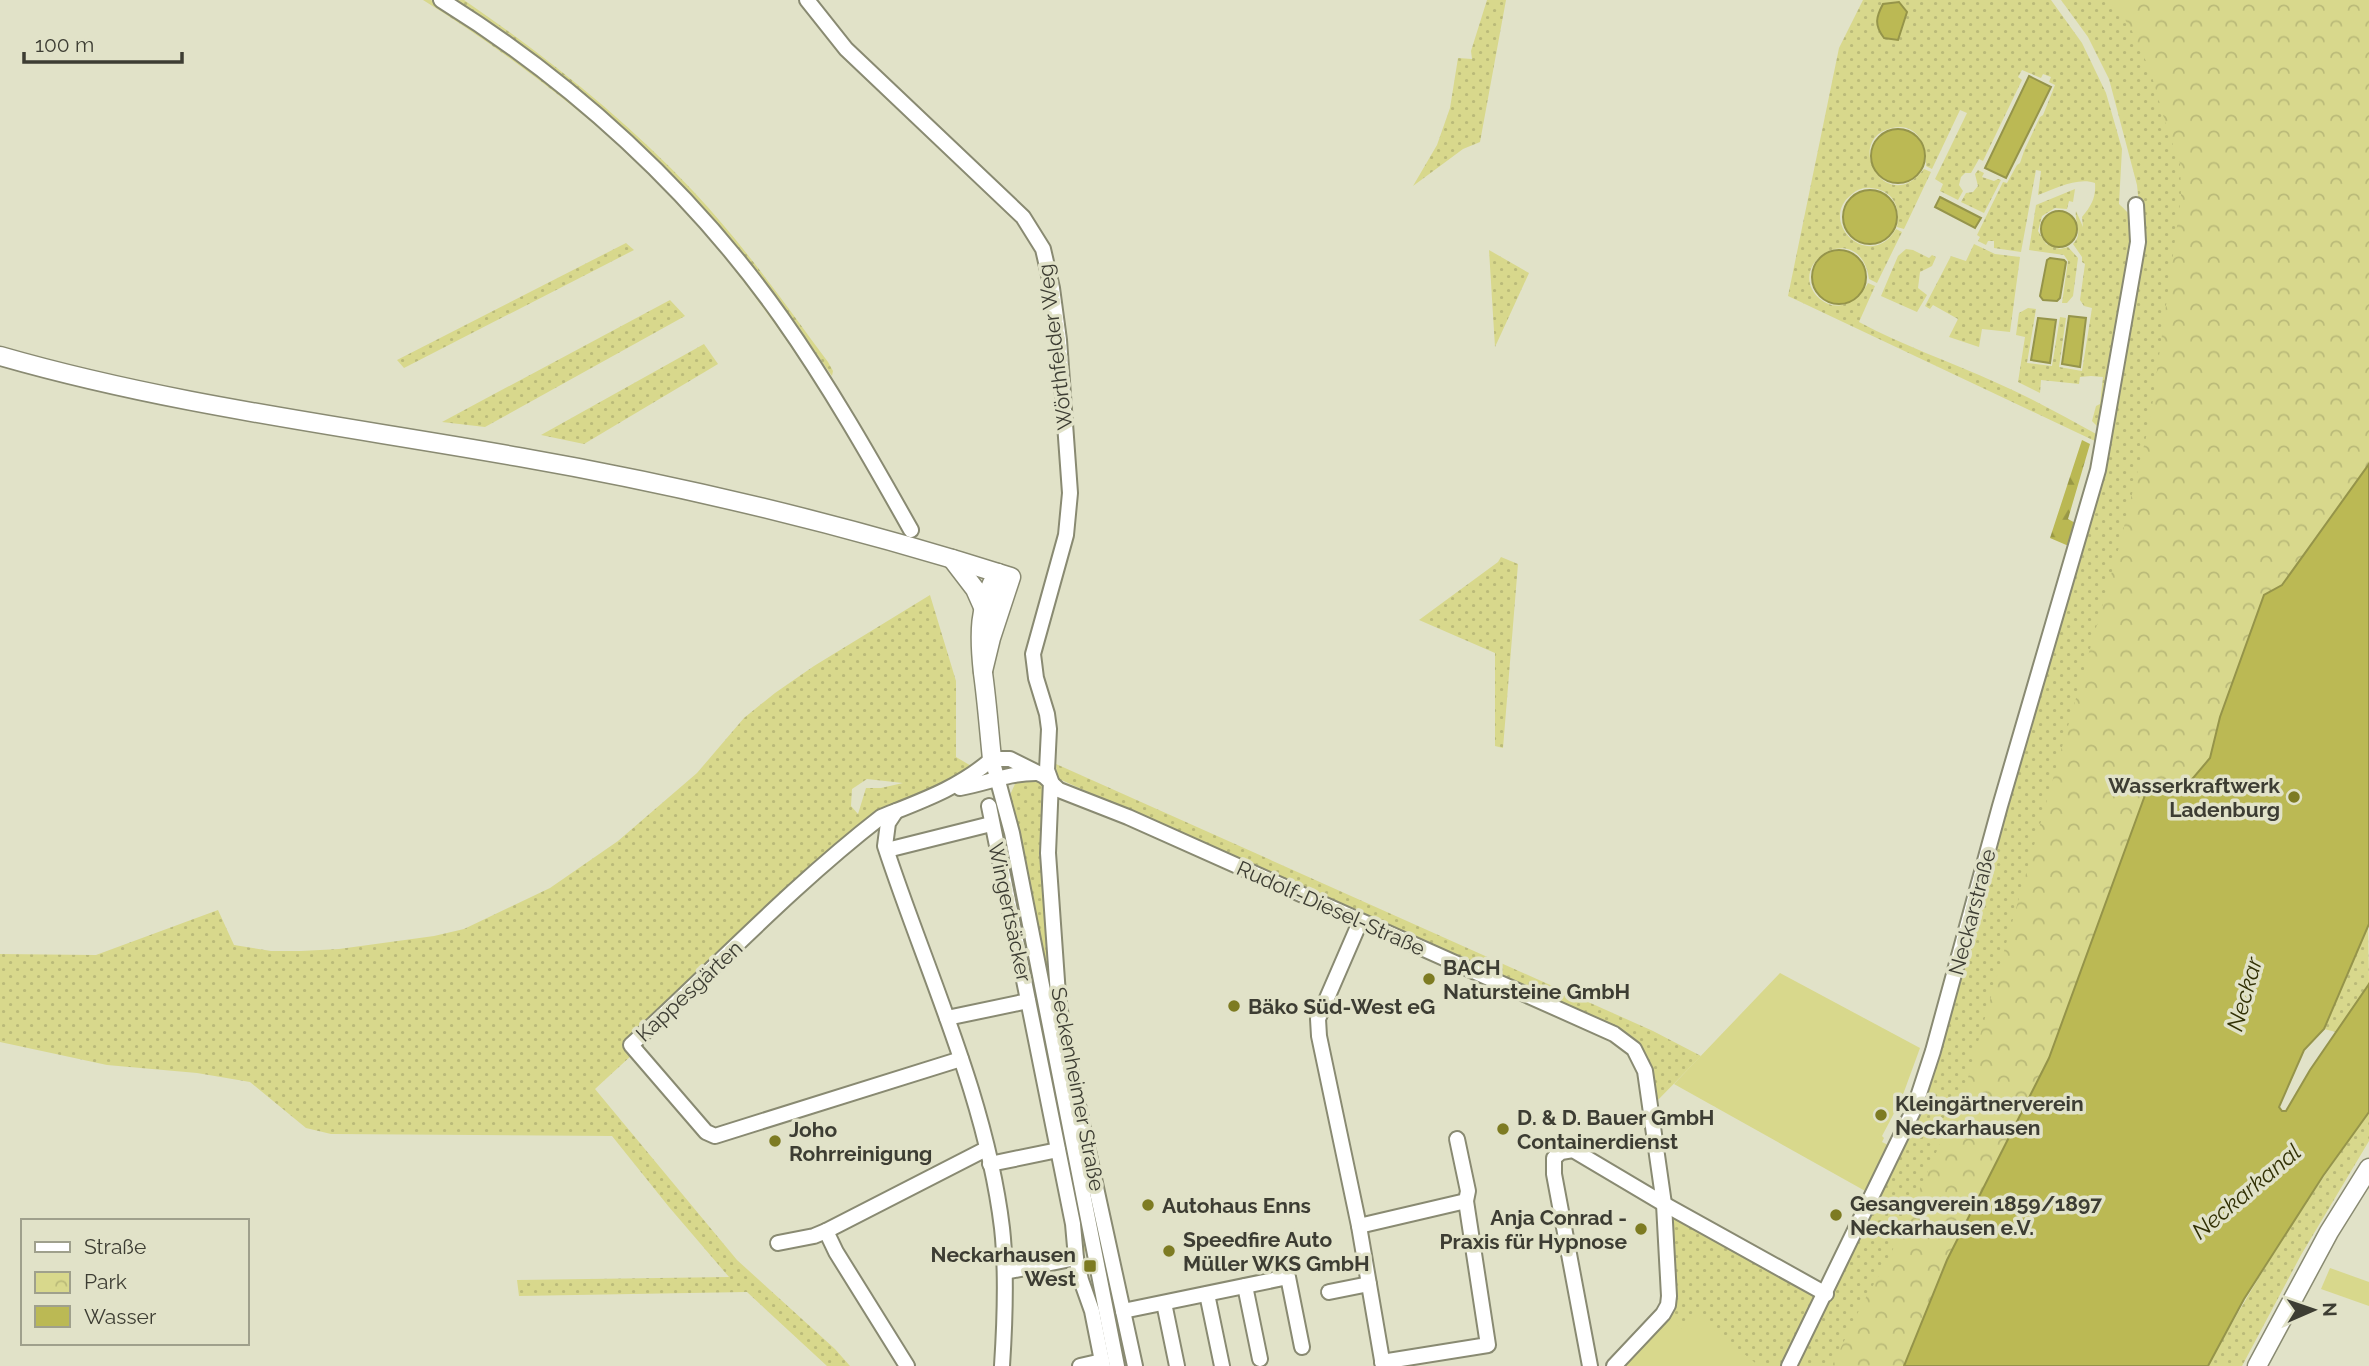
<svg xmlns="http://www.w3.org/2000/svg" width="2369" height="1366" viewBox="0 0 2369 1366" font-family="Raleway,sans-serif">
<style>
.grass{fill:url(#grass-dots);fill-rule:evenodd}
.forest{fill:url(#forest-firs)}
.park{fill:url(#park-crowns)}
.garden{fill:#d8d88c}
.water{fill:#bbb954;stroke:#95944a;stroke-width:2}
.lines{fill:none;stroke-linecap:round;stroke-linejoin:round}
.minor-casing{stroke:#898a72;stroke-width:18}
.major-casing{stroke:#898a72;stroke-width:21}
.minor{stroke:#fff;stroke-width:14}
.major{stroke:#fff;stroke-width:18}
.poi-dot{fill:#7d7b22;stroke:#e1e2c8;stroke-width:2.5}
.labels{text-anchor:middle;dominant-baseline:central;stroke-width:7;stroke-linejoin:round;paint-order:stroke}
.street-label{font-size:21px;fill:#3d3d33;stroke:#e1e2c8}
.poi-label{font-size:21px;font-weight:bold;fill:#3d3d33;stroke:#e1e2c8;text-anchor:start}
.water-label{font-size:23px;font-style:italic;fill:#313004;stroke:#e1e2c8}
</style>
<defs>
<pattern id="grass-dots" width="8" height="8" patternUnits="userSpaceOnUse" patternTransform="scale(1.75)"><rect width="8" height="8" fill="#d8d88c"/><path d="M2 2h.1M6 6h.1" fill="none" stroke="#baba79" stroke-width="1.8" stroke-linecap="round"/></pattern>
<pattern id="forest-firs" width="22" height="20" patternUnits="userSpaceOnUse" patternTransform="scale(1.75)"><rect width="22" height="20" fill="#bab853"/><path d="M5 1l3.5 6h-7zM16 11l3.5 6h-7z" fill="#989745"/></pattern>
<pattern id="park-crowns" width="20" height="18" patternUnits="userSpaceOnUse" patternTransform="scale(1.75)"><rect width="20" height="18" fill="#d8d88c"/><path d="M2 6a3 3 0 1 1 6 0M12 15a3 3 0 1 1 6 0" fill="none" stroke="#baba79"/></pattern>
</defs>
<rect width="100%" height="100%" fill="#e1e2c8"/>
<g class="grass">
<path d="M423,0H431L474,27L555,86L625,146L729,256L773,315L818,382H815C761,302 702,221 631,156C566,98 497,46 423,0Z"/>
<path d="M456,0H464C547,57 624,118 693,191C743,244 785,304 828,362L833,371L832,376C808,342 786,307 760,275C673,168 571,77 456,0Z"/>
<polygon points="1487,0 1506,0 1480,142 1463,149 1413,186 1437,145 1450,108 1458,58 1472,59 1471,51"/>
<path d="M1863,0H2051L2082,43L2106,93L2122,149L2119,204C2122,207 2128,212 2130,216C2139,238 2107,396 2101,430L2092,421L2096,406L2100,404L2103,377L2091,376L2080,377L2079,384L2041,380L2040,393L2018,382L2025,337L2016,335L2019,313L2028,308L2036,309L2027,363L2052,366L2060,317L2066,318L2059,367L2082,371L2092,308L2084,306L2080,300L2085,264L2082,262V257L2073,244C2084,232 2074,223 2076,211L2083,227L2082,217C2092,205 2096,197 2095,183C2077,177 2055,189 2038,195L2041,171L2036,170L2021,252L1994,248V241H1988L1986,245L1978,241L1980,237L1977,235L2003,182L2007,183L2017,165L2020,163L2024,151L2040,117L2043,115L2055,85L2049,82L2051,77L2043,74L2041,78L2022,70L2018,77L2022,80L1983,161L1979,159L1971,173H1965L1961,177L1959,185L1963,191L1958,200L1940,191L1943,184L1935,179L1967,113L1960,110L1932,169L1926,166C1927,145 1917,122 1892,128C1842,139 1886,219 1924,169L1931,172L1904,229L1897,227C1901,207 1893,190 1871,188C1863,187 1856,190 1851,195C1817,222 1870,273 1896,229L1902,232L1877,283L1869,279C1860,216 1781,264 1820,299C1838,314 1859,301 1868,283L1875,286L1859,322C1904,346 1951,362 1997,383C2032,398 2065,417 2098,435L2097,442L1788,296L1839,48Z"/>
<polygon points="2061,0 2369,0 1904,1366 1794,1366 1918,1111 2101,471 2142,234 2137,185 2109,79 2088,37"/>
<polygon points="1978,170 1984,173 1982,177 1994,181 1998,179 2001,180 1984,213 1961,202 1966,193 1973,192 1978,186 1975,174"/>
<polygon points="2075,189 2073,202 2069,201 2067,209 2055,208 2042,216 2038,231 2046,244 2060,249 2068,247 2078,258 2073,296 2067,303 2062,303 2068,261 2064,255 2029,250 2036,205"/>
<polygon points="626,243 634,250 404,368 397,360"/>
<polygon points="1974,244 1995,254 2020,257 2010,332 1982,329 1979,347 1949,337 1958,319 1933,305 1930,309 1925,306 1951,256 1966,261"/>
<polygon points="1906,249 1913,250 1929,258 1932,255 1936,257 1932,266 1920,272 1918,288 1927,295 1917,312 1881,296 1898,256"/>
<polygon points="1489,250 1529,273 1495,347"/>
<polygon points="670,300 685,316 485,427 442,422"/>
<polygon points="704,344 718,364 584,444 541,435"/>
<polygon points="1501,557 1518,564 1503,748 1495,746 1495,653 1419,620 1498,562"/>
<path d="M930,595L956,681V757L973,767L956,783L908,798L879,813L706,967L633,1054L595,1089L737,1260L835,1349L850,1366H827L747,1292L519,1296L517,1280L729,1277L669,1207L612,1136L331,1134L306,1128L250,1082L197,1073L107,1065L0,1042V954L96,955L218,910L234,945L271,951H301L339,949L434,936L464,929L550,888L618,841L697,773L744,718L775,693L814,666ZM867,779L903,783L881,788H866L858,814L851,806L852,789Z"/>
<polygon points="1056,764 1653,1031 1701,1056 1654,1104 1639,1048 1460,961 1057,778"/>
<polygon points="1028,777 1045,781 1060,1037 1103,1225 1095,1216 1083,1161 1057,1036 1023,851 1010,795 1015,784 1020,779"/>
<polygon points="999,823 1060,1105 1086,1248 1083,1255"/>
<polygon points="2368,926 2369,984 2336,1032 2324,1029"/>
<path d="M2369,1112V1141L2301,1255L2242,1366H2208C2256,1278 2310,1194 2369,1112Z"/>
<polygon points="1675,1217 1821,1291 1781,1366 1624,1366 1676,1307 1666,1224 1670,1218"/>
</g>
<polygon class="forest" points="2082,440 2090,444 2068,519 2079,525 2071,547 2050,538"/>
<polygon class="park" points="2113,0 2369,0 2369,788 2072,1366 1832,1366 1862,1304 1888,1260 1965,1088 2119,547 2150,421 2181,197 2180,163 2168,132 2150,70 2132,31"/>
<g class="garden">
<polygon points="1780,973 1920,1048 1901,1100 1882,1136 1884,1138 1882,1142 1890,1146 1867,1192 1674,1084"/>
<polygon points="2330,1268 2369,1282 2369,1306 2321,1289"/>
<polygon points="1694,1313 1759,1366 1624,1366 1669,1317 1682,1329"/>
</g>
<g class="water">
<path d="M1899,2L1907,12L1898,40L1884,38C1874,25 1876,17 1883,4Z"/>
<polygon points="2029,76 2051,87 2006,178 1985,168"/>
<circle cx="1898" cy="156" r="27"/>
<circle cx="1870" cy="217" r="27"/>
<polygon points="1940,197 1981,218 1975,228 1935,207"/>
<circle cx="2059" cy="229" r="18"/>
<circle cx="1839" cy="277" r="27"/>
<polygon points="2050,258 2064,260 2066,262 2060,298 2057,301 2043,300 2040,296 2047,260"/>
<polygon points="2069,316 2086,318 2080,367 2062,364"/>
<polygon points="2038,318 2056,320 2050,363 2031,360"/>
<polygon points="2369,464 2369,924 2324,1029 2304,1050 2279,1107 2282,1111 2286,1111 2310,1070 2369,984 2369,1112 2323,1176 2244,1299 2208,1366 1904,1366 1947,1260 2049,1058 2148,787 2183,790 2210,758 2220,717 2264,595 2282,585"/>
</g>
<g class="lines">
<defs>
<g id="minor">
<path d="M441,0C572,81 692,191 781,317C829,385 870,457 911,530"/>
<polyline points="807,0 846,49 1023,217 1043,249 1052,288 1059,340 1070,493 1066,535 1033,654 1036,678 1047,714 1049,729 1047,770 1051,781 1048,853 1058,995 1064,1041 1135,1366"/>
<polyline points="992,759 1010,759 1044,776 1059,790 1128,817 1614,1034 1634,1049 1645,1071 1664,1204 1669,1296 1668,1305 1663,1314 1614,1366"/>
<polyline points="992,759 1012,833 1023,889 1117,1366"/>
<path d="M960,788C988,783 1007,773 1036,773"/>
<polyline points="989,806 1073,1224 1076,1258 1081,1280 1092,1311 1103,1366"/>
<path d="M896,811L888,823L885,846C926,971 986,1096 1002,1228C1007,1273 1005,1320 1002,1366"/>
<polyline points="887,850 991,824"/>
<polyline points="1360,922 1318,1019 1319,1036 1359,1226 1383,1366"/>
<polyline points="947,1018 1028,1001"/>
<path d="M961,1059L715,1136L706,1132L631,1045C714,969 792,886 881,817C921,801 959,788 992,759"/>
<polyline points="1457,1139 1468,1191 1466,1201"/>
<polyline points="990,1164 1058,1150"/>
<polyline points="1359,1226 1466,1201 1488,1345 1382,1362"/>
<polyline points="778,1243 814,1236 826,1231"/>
<polyline points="1005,1272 1076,1258"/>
<polyline points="1245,1286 1260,1359"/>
<polyline points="1329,1292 1369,1284"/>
<polyline points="1207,1294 1222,1366"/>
<polyline points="1164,1303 1177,1366"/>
<polyline points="1123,1311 1288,1277 1302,1347"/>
<polyline points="907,1366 836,1252 826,1231 986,1149"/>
<polyline points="1080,1366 1102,1361"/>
<polyline points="1590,1366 1554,1174 1554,1158 1561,1152 1573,1150 1664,1204 1826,1294"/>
<polyline points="1789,1366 1914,1109 1933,1051 2000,806 2098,470 2134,265 2138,242 2136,205"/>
</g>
<g id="major">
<path d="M0,356C170,405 345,426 519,457C685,486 850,526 1011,577L991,638L983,671"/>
<polyline points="952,559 975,589 983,607"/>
<path d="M992,759C989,730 987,702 983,673C979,637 978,604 998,573"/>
<polyline points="2257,1366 2329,1232 2369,1168"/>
</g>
</defs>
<use href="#minor" class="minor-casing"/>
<use href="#major" class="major-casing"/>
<use href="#minor" class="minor"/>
<use href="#major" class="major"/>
</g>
<g class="poi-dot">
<circle cx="2294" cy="797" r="7"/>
<circle cx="1429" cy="979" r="7"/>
<circle cx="1234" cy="1006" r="7"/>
<circle cx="1881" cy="1115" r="7"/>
<circle cx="1503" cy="1129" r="7"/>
<circle cx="775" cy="1141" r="7"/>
<circle cx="1148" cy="1205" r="7"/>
<circle cx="1836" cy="1215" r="7"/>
<circle cx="1641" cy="1229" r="7"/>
<circle cx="1169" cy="1251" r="7"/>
<rect x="1083" y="1259" width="14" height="14" rx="3.5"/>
</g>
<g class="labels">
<g class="street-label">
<text transform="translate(1055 347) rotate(-97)">Wörthfelder Weg</text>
<text transform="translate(1331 908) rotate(24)">Rudolf-Diesel-Straße</text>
<text transform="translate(1010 912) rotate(78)">Wingertsäcker</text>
<text transform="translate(1972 912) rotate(-75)">Neckarstraße</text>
<text transform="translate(689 991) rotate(-43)">Kappesgärten</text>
<text transform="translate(1078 1089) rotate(79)">Seckenheimer Straße</text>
</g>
<g class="poi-label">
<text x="2280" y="785" text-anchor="end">Wasserkraftwerk<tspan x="2280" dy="24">Ladenburg</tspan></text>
<text x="1443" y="967">BACH<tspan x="1443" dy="24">Natursteine GmbH</tspan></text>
<text x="1248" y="1006">Bäko Süd-West eG</text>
<text x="1895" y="1103">Kleingärtnerverein<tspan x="1895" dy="24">Neckarhausen</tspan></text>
<text x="1517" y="1117">D. &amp; D. Bauer GmbH<tspan x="1517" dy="24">Containerdienst</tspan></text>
<text x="789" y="1129">Joho<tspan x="789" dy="24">Rohrreinigung</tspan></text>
<text x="1850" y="1203">Gesangverein 1859/1897<tspan x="1850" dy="24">Neckarhausen e.V.</tspan></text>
<text x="1162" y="1205">Autohaus Enns</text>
<text x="1627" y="1217" text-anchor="end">Anja Conrad -<tspan x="1627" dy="24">Praxis für Hypnose</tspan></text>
<text x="1183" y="1239">Speedfire Auto<tspan x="1183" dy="24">Müller WKS GmbH</tspan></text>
<text x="1076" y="1254" text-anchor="end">Neckarhausen<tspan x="1076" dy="24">West</tspan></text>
</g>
<g class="water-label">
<text transform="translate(2244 994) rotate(-74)">Neckar</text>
<text transform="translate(2246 1191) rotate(-40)">Neckarkanal</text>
</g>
</g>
<rect x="21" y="1219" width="228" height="126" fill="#e1e2c8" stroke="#9fa08c" stroke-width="2"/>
<rect x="35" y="1242" width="35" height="10" fill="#ffffff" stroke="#9fa08c" stroke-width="2"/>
<text x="84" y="1254" font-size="21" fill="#3d3d33">Straße</text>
<rect x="35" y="1272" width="35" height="21" fill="url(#park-crowns)" stroke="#9fa08c" stroke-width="2"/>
<text x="84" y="1289" font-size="21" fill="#3d3d33">Park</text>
<rect x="35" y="1306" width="35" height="21" fill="#bbb954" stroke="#9fa08c" stroke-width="2"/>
<text x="84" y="1324" font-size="21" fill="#3d3d33">Wasser</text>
<g transform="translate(2313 1310) rotate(88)" stroke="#e1e2c8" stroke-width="5" paint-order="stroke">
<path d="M0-5L12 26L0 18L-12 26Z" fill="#3d3d33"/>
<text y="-10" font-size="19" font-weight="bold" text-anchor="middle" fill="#3d3d33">N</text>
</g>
<path d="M24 52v10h158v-10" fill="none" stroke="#3d3d33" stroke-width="3.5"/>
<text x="35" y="52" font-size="21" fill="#3d3d33" stroke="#e1e2c8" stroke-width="5" paint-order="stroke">100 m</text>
</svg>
